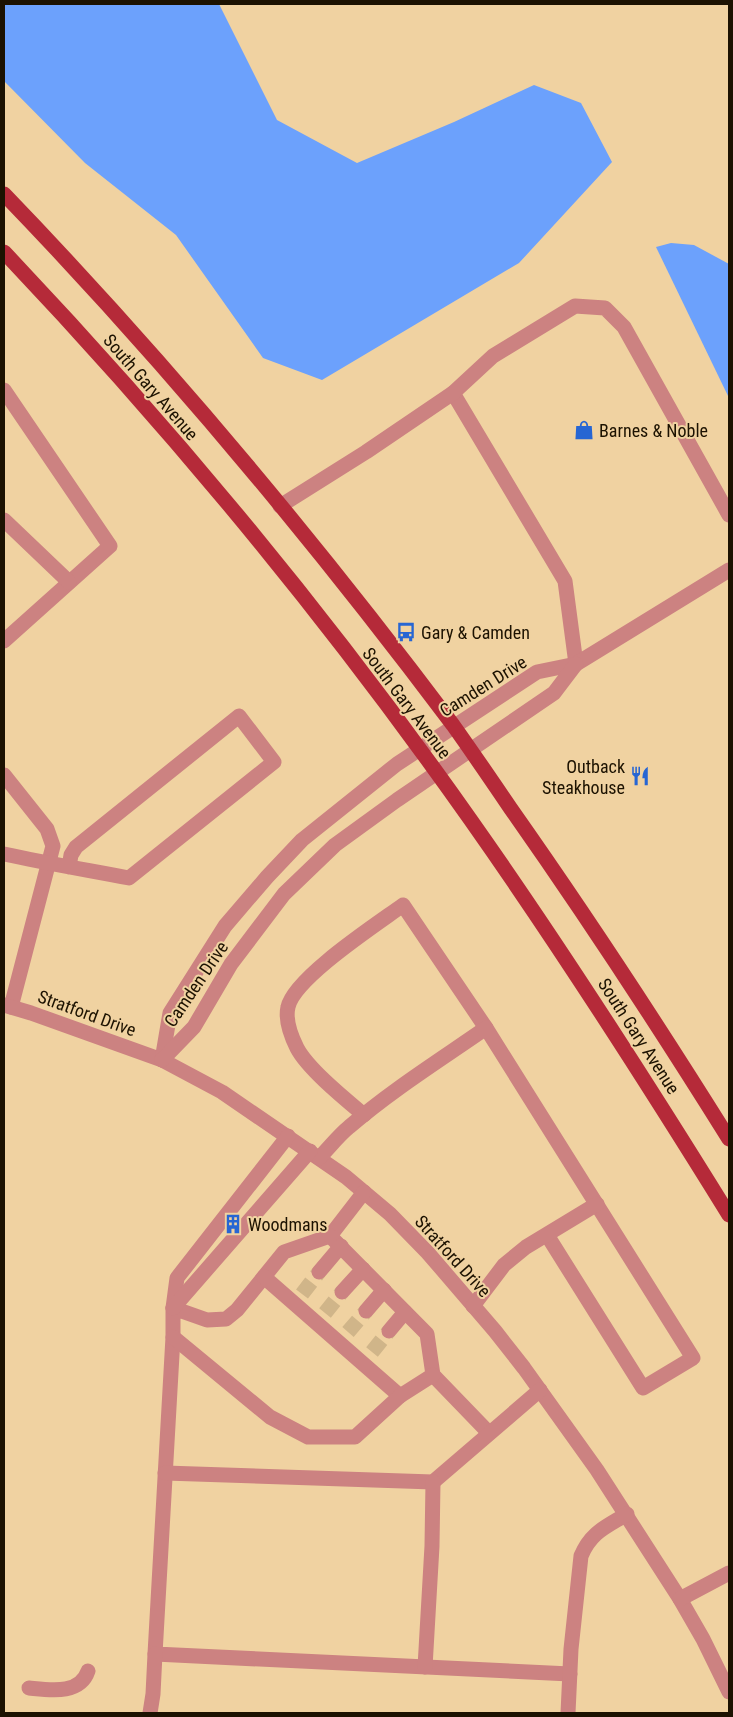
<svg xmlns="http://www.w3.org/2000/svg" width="733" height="1717" viewBox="0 0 733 1717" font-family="'Roboto Condensed',sans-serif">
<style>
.water{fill:#6ca1fc}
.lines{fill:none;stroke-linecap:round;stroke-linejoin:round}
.minor-tunnel{stroke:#d0b589;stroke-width:15;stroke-dasharray:15 8;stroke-linecap:butt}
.minor{stroke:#cc8281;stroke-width:15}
.major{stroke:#b52a39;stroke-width:15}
.labels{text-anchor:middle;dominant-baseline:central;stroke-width:4;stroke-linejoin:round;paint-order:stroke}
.street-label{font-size:18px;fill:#1c1201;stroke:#f0d2a1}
.poi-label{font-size:18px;fill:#1c1201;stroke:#f0d2a1;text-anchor:start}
</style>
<rect width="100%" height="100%" fill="#f0d2a1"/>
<g class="water">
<polygon points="4,4 219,4 277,120 357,163 454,122 534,85 581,103 612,162 519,263 322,380 263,358 176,235 85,163 4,81"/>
<polygon points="671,243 694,245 729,264 729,398 656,247"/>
</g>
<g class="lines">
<g class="minor-tunnel">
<polyline points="302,1294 319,1272"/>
<polyline points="325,1313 342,1292"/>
<polyline points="348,1332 366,1311"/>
<polyline points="372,1352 389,1331"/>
</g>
<g class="minor">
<polyline points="4,390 110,546 4,641"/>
<polyline points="453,393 565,581 576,664"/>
<polyline points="280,506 366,452 453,393 493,356 575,306 605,308 624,327 729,515"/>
<polyline points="4,520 69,582"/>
<polyline points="4,775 47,829 53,846 11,1007"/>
<path d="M4,854C45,863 87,870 129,878L274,762L239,716L76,847L71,855L69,867"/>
<polyline points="4,1005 31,1013 162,1060 222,1092 346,1177 390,1214 428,1253 495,1331 524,1368 597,1470 680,1599 703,1639 729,1692"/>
<polyline points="162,1060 170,1013 225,926 267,877 302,840 397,764 537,672 576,664 729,570"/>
<polyline points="162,1060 194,1027 231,964 284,894 335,845 397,800 554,693 576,664"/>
<path d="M364,1115C345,1099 308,1069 297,1048C291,1036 285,1020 288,1007C294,978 377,924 403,905L486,1028"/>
<path d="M319,1158C329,1148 338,1136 349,1127C392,1090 440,1060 486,1028L693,1358L643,1388L547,1235"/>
<polyline points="364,1192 330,1236 284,1252 237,1310 226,1319 207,1320 173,1308 173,1337 155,1654 570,1674"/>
<polyline points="330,1236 427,1334 433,1375 489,1433"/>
<polyline points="319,1272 341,1246"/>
<polyline points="264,1277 400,1396"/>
<polyline points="342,1292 363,1269"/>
<polyline points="473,1306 504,1265 526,1247 597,1204"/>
<polyline points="173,1308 177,1278 288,1136"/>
<polyline points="173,1308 310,1151"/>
<polyline points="366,1311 384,1290"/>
<polyline points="389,1331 405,1312"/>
<polyline points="173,1337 270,1417 308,1437 355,1437 400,1396 433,1375"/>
<polyline points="165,1473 433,1482 540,1390"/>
<polyline points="680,1599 729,1573"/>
<polyline points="425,1667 432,1546 433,1482"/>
<path d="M29,1688C50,1690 80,1695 88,1671"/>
<polyline points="150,1713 153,1694 155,1654"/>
<path d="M568,1713L571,1649L581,1556C591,1532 606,1527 627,1514"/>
</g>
<g class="major">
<path d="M4,194C165,361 314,540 453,725C473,753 492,781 511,809C587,917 659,1027 729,1139"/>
<path d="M4,252C172,429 329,619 470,819C561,948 646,1081 729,1215"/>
</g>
</g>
<defs>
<symbol id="shop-bare" viewBox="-9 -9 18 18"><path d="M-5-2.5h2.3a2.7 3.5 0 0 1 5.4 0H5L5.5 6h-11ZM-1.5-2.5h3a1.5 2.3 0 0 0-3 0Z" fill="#2766d3" stroke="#f0d2a1" stroke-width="2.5" paint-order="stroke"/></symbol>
<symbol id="bus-bare" viewBox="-9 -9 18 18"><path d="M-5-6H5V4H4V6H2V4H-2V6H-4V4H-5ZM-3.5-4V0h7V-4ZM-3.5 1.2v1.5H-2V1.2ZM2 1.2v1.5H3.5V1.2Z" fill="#2766d3" stroke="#f0d2a1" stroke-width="2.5" paint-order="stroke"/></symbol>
<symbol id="restaurant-bare" viewBox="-9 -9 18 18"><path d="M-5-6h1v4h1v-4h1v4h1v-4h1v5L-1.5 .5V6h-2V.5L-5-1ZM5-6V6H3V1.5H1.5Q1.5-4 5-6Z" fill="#2766d3" stroke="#f0d2a1" stroke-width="2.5" paint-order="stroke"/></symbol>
<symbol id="building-bare" viewBox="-9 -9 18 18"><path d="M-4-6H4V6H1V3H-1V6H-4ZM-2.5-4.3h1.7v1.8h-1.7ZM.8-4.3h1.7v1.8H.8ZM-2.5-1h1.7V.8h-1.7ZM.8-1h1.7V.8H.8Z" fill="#2766d3" stroke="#f0d2a1" stroke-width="2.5" paint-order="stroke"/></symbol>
</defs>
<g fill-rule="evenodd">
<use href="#shop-bare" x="570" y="416" width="28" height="28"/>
<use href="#bus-bare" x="392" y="618" width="28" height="28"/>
<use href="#restaurant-bare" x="626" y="762" width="28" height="28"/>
<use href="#building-bare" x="219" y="1210" width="28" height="28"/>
</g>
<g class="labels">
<g class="street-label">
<text transform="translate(151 387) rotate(49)">South Gary Avenue</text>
<text transform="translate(483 686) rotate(-32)">Camden Drive</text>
<text transform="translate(407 703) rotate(53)">South Gary Avenue</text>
<text transform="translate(196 984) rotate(-56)">Camden Drive</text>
<text transform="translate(87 1013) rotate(20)">Stratford Drive</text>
<text transform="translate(639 1036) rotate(57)">South Gary Avenue</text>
<text transform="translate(453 1256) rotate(48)">Stratford Drive</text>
</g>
<g class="poi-label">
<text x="599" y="430">Barnes &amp; Noble</text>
<text x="421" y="632">Gary &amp; Camden</text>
<text x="625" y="766" text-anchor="end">Outback<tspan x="625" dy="21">Steakhouse</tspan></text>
<text x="248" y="1224">Woodmans</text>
</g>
</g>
<rect width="733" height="1717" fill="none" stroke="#1c1201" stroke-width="10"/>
</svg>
